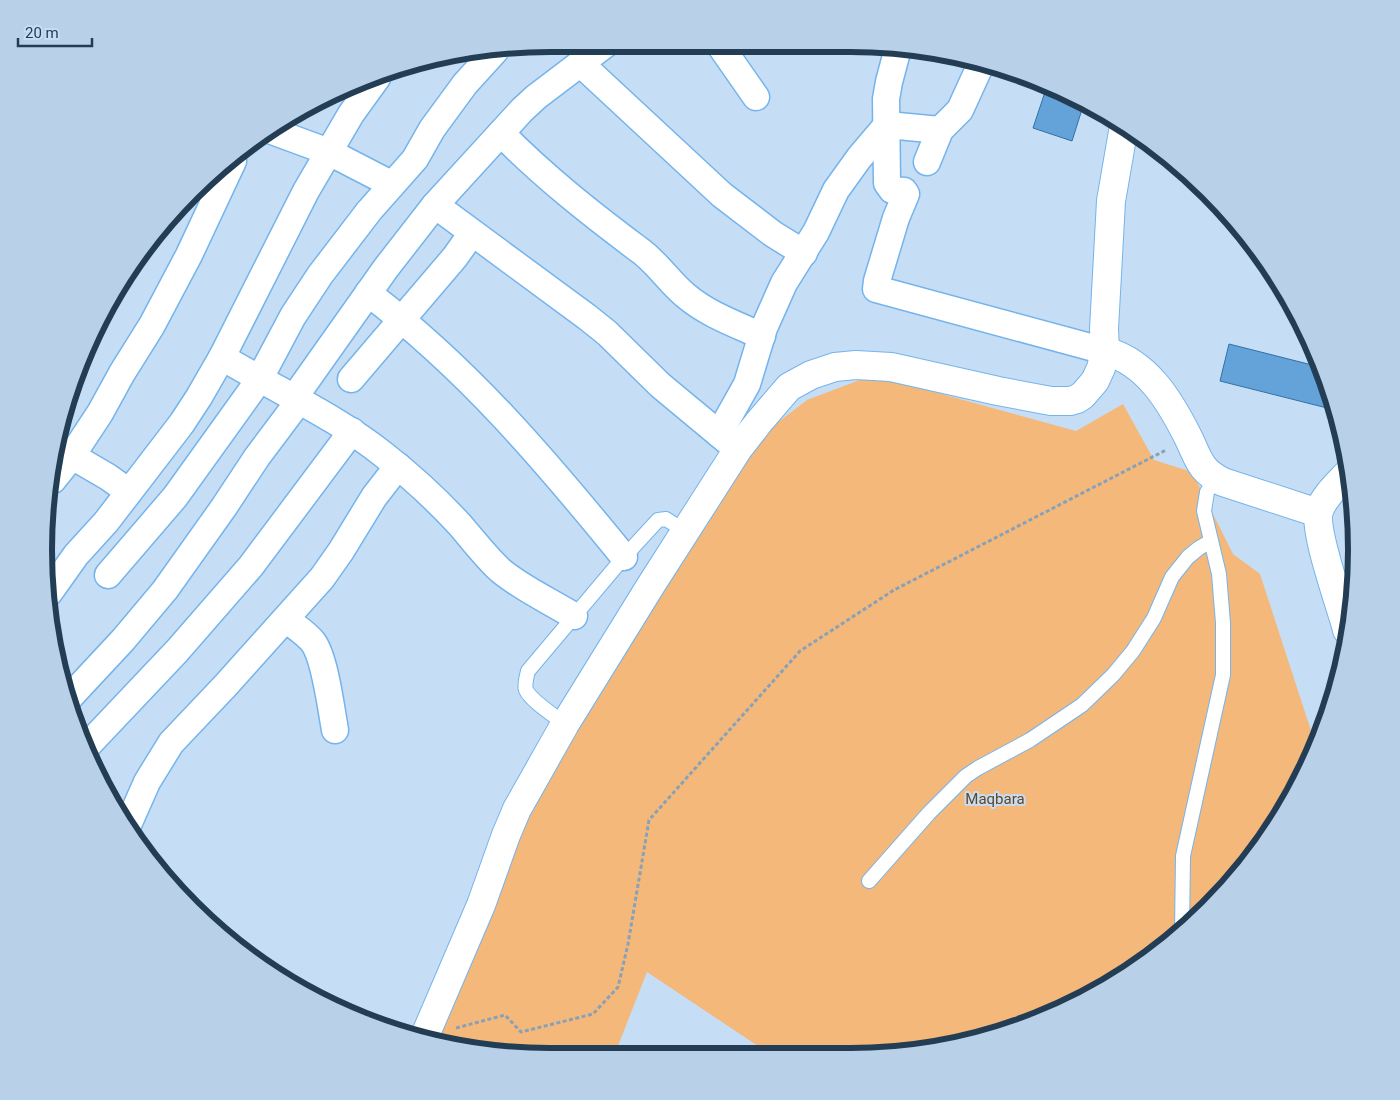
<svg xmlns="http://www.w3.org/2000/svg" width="1400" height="1100" viewBox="0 0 1400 1100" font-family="Roboto,sans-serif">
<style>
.green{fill:#f4b87b}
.building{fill:#64a3d9;stroke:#3270a3}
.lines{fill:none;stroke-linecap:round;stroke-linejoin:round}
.lane-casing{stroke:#75b4eb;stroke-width:16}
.street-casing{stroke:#75b4eb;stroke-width:29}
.secondary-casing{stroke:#75b4eb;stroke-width:30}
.path{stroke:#88a1b8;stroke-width:3;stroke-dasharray:4 2.5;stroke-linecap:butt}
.lane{stroke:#fff;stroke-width:14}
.street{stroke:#fff;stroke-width:26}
.secondary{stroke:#fff;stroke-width:28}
.labels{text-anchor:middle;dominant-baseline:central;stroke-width:4;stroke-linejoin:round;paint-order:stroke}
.park-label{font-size:15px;fill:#644522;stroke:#c5def5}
.rim{fill:none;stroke:#233d54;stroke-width:6}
</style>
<rect width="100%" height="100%" fill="#c5def5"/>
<polygon class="green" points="873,375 1076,431 1123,404 1154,460 1192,472 1233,554 1260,574 1315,743 1304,774 1252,858 1184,930 1103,988 1012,1029 883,1055 773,1056 647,972 614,1056 550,1056 452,1047 438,1042 533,800 760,436 807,400"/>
<g class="building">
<polygon points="1047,86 1084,103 1072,141 1033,128"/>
<polygon points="1229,344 1320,367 1329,387 1335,410 1220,381"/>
</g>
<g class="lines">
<defs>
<g id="lane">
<path d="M565,724C555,716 531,701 526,690C524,684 527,676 528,671L624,557L658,520L666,519L686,532"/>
<polyline points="869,881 929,813 966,776 978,768 1030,740 1082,705 1113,675 1133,651 1154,618 1172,577 1188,557 1199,548 1211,541"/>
<polyline points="1182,932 1183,856 1223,675 1223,623 1219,574 1204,511 1207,492 1216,478"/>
</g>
<g id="street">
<polyline points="719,44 756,97"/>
<polyline points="898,48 889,82 886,99 887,183 892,190 904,191 906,194 896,218 877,281 876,289 1105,351"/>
<polyline points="581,64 722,195 773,234 804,253"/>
<polyline points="272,131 329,152 391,184"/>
<path d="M501,133C543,176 590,213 638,249C656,261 668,281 685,295C707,314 735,324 762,336"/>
<polyline points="927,162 940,130 960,110 981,64"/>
<polyline points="435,205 587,317 607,333 660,385 731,444"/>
<path d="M368,293C468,369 545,460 624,557"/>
<path d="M222,357C276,390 335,416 384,455C411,476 437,500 460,525C473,540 485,556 500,570C521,588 550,601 574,616"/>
<polyline points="351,379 455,257 472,233"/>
<polyline points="294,398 386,268 435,205 522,110 536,97 606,44"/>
<polyline points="719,434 747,384 764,328 784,283 816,232 836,190 859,158 887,125 940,130"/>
<polyline points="72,456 108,477 129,492"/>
<polyline points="53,480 69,460 100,413 122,373 152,325 189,255 233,161"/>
<polyline points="108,575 175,497 259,380 293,316 320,275 369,211 415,159 432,129 465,84 495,51"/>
<polyline points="49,593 76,555 106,522 146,470 182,423 199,397 222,357 306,191 351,114 377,78"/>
<path d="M286,619C294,626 306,633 313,642C325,658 331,708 335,730"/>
<polyline points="68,699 123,640 165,590 224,507 257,457 299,401"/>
<polyline points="88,745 177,651 251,566 352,431"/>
<polyline points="128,825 147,782 171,743 226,685 322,578 341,551 374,497 398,466"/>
</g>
<g id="secondary">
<path d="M1105,351C1147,362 1170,401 1188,437C1199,459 1199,470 1223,482L1318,513"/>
<path d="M1347,630C1341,606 1313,530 1319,511C1324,496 1339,483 1349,472"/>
<polyline points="424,1038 481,905 506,835 517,809 543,763 565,724 651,585 738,449 759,422 789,387 811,375 835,367 856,365 891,367 998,391 1051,401 1070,401 1077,399 1083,395 1095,381 1101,368 1105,351 1104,329 1111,201 1124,126"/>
</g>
</defs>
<use href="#lane" class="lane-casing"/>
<use href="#street" class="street-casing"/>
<use href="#secondary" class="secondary-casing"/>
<polyline class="path" points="456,1028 505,1015 521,1032 593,1014 618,987 628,944 649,820 800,651 894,590 1166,450"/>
<use href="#lane" class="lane"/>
<use href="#street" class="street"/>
<use href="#secondary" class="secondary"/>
</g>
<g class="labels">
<g class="park-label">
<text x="995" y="799">Maqbara</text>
</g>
</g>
<path d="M0 0H1400V1100H0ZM550 52H850A498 498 0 0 1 1348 550V550A498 498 0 0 1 850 1048H550A498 498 0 0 1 52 550V550A498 498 0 0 1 550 52Z" fill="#b8d1e8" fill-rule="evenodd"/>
<path class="rim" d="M550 52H850A498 498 0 0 1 1348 550V550A498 498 0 0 1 850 1048H550A498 498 0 0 1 52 550V550A498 498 0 0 1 550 52Z"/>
<path d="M18 38v8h74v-8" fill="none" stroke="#233d54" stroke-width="2.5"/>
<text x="25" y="38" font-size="15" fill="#233d54" stroke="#c5def5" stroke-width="4" paint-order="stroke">20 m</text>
</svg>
